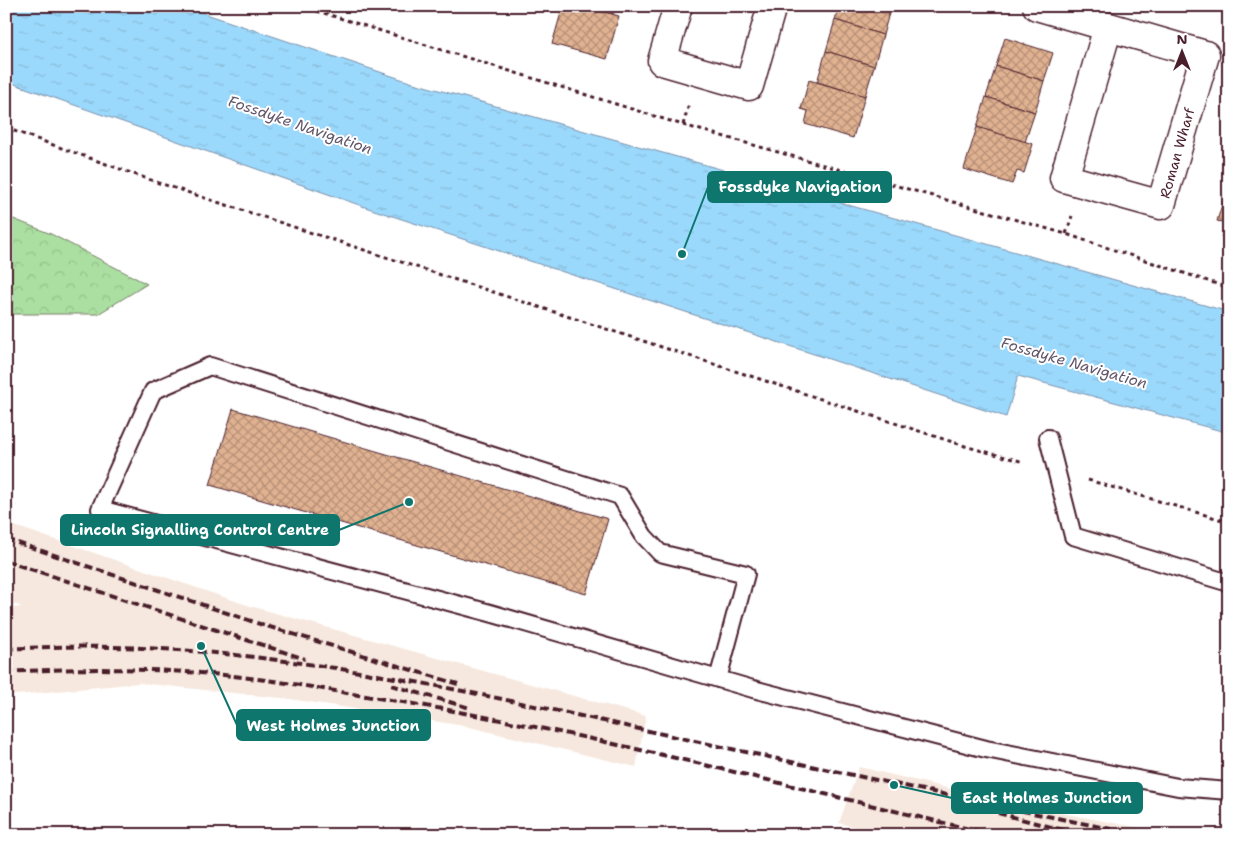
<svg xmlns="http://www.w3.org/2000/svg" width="1235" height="841" viewBox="0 0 1235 841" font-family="'Shantell Sans',sans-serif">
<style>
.built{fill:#f6e8de}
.forest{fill:url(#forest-crowns);stroke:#7a7f66}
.water{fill:url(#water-ripples);stroke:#7b8fa8}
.building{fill:url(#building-cross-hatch);stroke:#4a1f2b}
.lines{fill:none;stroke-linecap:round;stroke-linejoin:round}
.service-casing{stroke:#4a1f2b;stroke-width:20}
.minor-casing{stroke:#4a1f2b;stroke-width:31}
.path{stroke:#4a1f2b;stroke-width:3;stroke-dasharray:4 4;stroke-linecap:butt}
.service{stroke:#fff;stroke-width:16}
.minor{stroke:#fff;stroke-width:28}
.rail{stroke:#4a1f2b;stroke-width:4;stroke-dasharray:8 4;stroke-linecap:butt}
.labels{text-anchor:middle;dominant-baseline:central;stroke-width:4;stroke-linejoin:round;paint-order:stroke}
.street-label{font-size:14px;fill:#4a1f2b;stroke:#fff}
.water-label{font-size:15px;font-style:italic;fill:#62576a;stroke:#fff}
.leader{fill:none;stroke:#0f766e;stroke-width:2}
.callout-dot{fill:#0f766e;stroke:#fff;stroke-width:2}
.callout{fill:#0f766e;stroke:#0f766e;stroke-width:2}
.callout-label{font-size:15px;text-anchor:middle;font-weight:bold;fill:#fff}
</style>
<defs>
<pattern id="forest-crowns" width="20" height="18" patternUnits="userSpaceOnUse" patternTransform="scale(1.25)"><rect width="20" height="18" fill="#aadfa1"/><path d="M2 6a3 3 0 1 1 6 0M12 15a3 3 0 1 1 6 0" fill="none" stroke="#94bf8b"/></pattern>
<pattern id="water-ripples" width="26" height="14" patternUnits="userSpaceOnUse" patternTransform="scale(1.25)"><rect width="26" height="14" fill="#9bd9fc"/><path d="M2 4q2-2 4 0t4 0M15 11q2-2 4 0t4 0" fill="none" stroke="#87bad8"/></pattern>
<pattern id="building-cross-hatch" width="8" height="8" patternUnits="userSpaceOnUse" patternTransform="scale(1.25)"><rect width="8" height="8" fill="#e0b291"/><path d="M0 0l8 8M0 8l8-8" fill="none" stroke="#b89077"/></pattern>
</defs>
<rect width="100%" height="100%" fill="#fff"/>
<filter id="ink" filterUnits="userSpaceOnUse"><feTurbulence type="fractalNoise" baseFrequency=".02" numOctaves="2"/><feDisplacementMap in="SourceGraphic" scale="10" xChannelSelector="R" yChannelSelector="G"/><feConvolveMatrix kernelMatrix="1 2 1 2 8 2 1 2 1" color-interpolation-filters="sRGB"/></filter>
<g filter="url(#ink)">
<g class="built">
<polygon points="6,523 250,606 646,716 636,767 465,726 290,699 139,683 6,696 6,609 22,607 6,601"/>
<polygon points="859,767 1010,803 1176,835 885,835 839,823"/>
</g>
<polygon class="forest" points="6,216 51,234 147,284 98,314 6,314"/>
<polygon class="water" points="6,6 182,6 410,82 1229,312 1229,433 1018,376 1006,417 365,207 6,81"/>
<g class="building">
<polygon points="563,6 585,6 619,16 607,59 552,44"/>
<polygon points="585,6 615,6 613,14"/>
<polygon points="839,6 891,6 883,35 835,20"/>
<polygon points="835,20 883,35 874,66 826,51"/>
<polygon points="1005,38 1053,53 1044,81 996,66"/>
<polygon points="826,51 874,66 865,96 817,82"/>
<polygon points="996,66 1044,81 1035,112 986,97"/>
<polygon points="809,80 865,96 853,138 805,124 808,111 801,109"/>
<polygon points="986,97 1035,112 1025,142 977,127"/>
<polygon points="977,127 1033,144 1024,173 1017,171 1012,184 964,169"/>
<polygon points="1226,192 1229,193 1229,239 1221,237 1225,223 1217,221"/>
<polygon points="233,409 608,519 586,594 210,485"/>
</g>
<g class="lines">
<defs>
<g id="service">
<polyline points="1048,438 1073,536 1229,583"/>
<polyline points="718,679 746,574 660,553 644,536 620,496 210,366 153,391 100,509 490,613 753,689 986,749 1178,787 1229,791"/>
</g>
<g id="minor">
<polyline points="678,6 662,61 749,86 772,6"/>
<polyline points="1037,6 1205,55 1161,205 1064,178 1108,27"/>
</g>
</defs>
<use href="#service" class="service-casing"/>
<use href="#minor" class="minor-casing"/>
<g class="path">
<polyline points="301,6 683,125 1066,234 1229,288"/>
<polyline points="683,125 689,104"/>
<polyline points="6,128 159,183 968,447 1024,462"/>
<polyline points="1066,234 1072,216"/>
<polyline points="1088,480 1229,522"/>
</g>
<use href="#service" class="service"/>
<use href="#minor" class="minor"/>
<g class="rail">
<polyline points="6,539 263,625 458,684"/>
<polyline points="6,561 305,659"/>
<path d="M6,649C225,635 441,685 653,732C815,767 977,802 1140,835"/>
<path d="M6,672C90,667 175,668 258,679C299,684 338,692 378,698C586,731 790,787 995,835"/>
<polyline points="391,685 470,708"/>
<polyline points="998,813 1082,835"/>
</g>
</g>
</g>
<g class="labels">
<g class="street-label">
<text transform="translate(1177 153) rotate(-74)">Roman Wharf</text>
</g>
<g class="water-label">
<text transform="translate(300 125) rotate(19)">Fossdyke Navigation</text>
<text transform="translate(1074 363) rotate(16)">Fossdyke Navigation</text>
</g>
</g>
<path class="leader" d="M682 254L708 187M409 502L339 530M201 646L237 725M894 785L952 798"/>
<g class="callout-dot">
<circle cx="682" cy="254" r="5"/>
<circle cx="409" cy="502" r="5"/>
<circle cx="201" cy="646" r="5"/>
<circle cx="894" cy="785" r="5"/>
</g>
<g class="callout">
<rect x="708" y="172" width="183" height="30" rx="5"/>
<rect x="61" y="515" width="278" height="30" rx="5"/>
<rect x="237" y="710" width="193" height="30" rx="5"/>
<rect x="952" y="783" width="190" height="30" rx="5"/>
</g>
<g class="callout-label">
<text x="800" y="192">Fossdyke Navigation</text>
<text x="200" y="535">Lincoln Signalling Control Centre</text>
<text x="333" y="731">West Holmes Junction</text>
<text x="1047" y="803">East Holmes Junction</text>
</g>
<rect width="1235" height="841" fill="none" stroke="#fff" stroke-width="25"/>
<rect x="12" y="12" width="1210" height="816" fill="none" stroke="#4a1f2b" stroke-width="2" filter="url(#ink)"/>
<g transform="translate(1182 52)" stroke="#ffffff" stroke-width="4" paint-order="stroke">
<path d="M0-4L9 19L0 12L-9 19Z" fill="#4a1f2b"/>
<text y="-8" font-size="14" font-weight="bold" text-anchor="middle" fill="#4a1f2b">N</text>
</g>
</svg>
